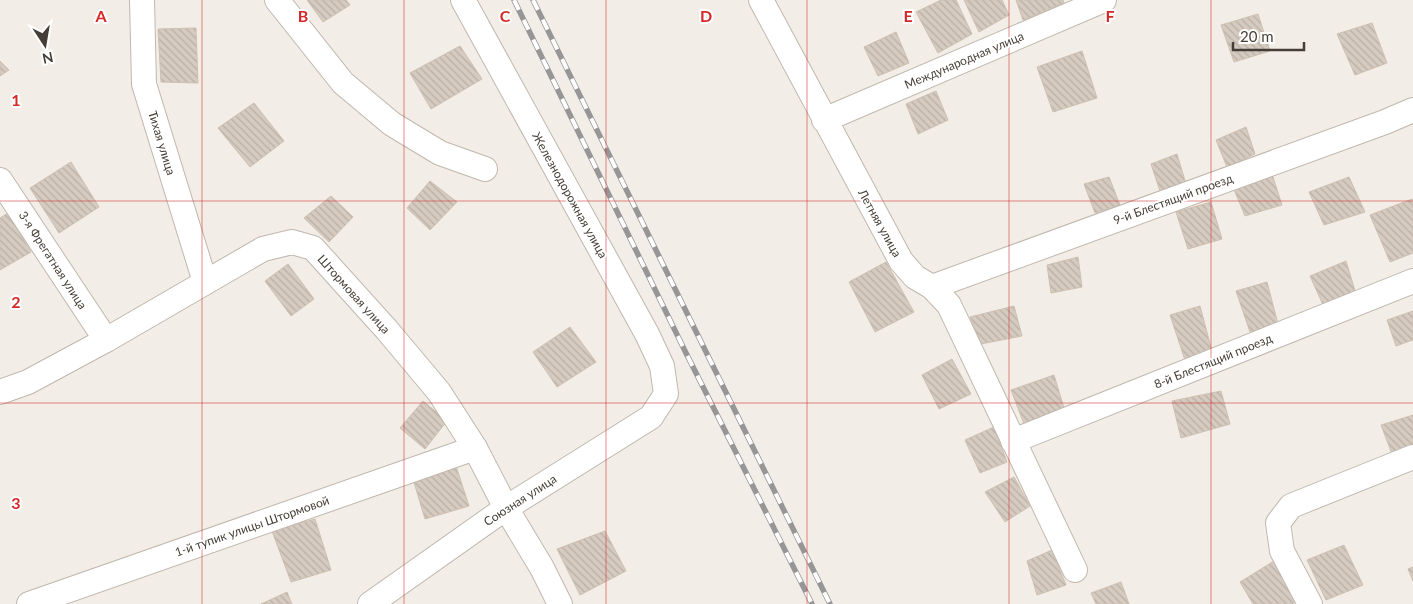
<svg xmlns="http://www.w3.org/2000/svg" width="1413" height="604" viewBox="0 0 1413 604" font-family="Lato,sans-serif">
<style>
.building{fill:url(#building-back-hatch);stroke:#cec0b1}
.lines{fill:none;stroke-linecap:round;stroke-linejoin:round}
.minor-casing{stroke:#c0b7ad;stroke-width:26}
.minor{stroke:#fff;stroke-width:24}
.rail-casing{stroke:#969696;stroke-width:5.5}
.rail{stroke:#fff;stroke-width:4;stroke-dasharray:11;stroke-linecap:butt}
.grid{fill:none;stroke:#d62828;stroke-width:1;stroke-opacity:0.55}
.labels{text-anchor:middle;dominant-baseline:central;stroke-width:4;stroke-linejoin:round;paint-order:stroke}
.street-label{font-size:12px;fill:#453e36;stroke:#fff}
.grid-label{font-size:16px;text-anchor:middle;font-weight:bold;fill:#d62828;stroke:#fff;stroke-width:4;stroke-linejoin:round;paint-order:stroke}
</style>
<defs>
<pattern id="building-back-hatch" width="6" height="6" patternUnits="userSpaceOnUse" patternTransform="scale(1.25)"><rect width="6" height="6" fill="#d6cbc0"/><path d="M-1 5l2 2M0 0l6 6M5-1l2 2" fill="none" stroke="#b9afa6"/></pattern>
</defs>
<rect width="100%" height="100%" fill="#f2eee7"/>
<g class="building">
<polygon points="307,0 346,0 350,5 323,22"/>
<polygon points="941,0 956,0 972,34 938,53 916,12"/>
<polygon points="964,0 1002,0 1009,15 979,32"/>
<polygon points="1016,0 1063,0 1064,3 1023,20"/>
<polygon points="1258,14 1270,51 1234,62 1221,25"/>
<polygon points="1372,23 1387,63 1355,75 1337,34"/>
<polygon points="196,28 198,83 161,82 158,29"/>
<polygon points="896,32 909,63 878,76 864,47"/>
<polygon points="460,46 482,79 431,109 410,73"/>
<polygon points="1082,51 1097,98 1053,112 1037,67"/>
<polygon points="0,61 9,70 0,76"/>
<polygon points="936,91 948,120 918,134 906,104"/>
<polygon points="254,103 284,141 250,167 218,128"/>
<polygon points="1246,127 1255,154 1227,167 1216,140"/>
<polygon points="1177,154 1186,184 1161,194 1151,164"/>
<polygon points="71,162 99,207 59,233 30,188"/>
<polygon points="1272,174 1282,205 1245,216 1233,187"/>
<polygon points="1109,177 1120,205 1095,213 1084,184"/>
<polygon points="1349,177 1365,212 1324,225 1309,192"/>
<polygon points="430,181 457,202 430,230 407,208"/>
<polygon points="331,196 353,217 329,242 304,218"/>
<polygon points="1412,199 1413,202 1413,253 1390,262 1370,215"/>
<polygon points="1211,202 1222,239 1188,249 1176,212"/>
<polygon points="8,213 31,252 0,270 0,218"/>
<polygon points="1078,257 1082,287 1051,293 1047,265"/>
<polygon points="1346,261 1356,294 1324,307 1310,276"/>
<polygon points="886,262 914,312 875,332 849,282"/>
<polygon points="288,264 314,299 291,316 265,281"/>
<polygon points="1267,282 1278,324 1250,332 1236,291"/>
<polygon points="1014,306 1022,336 981,344 970,317"/>
<polygon points="1200,306 1213,355 1186,363 1170,315"/>
<polygon points="1413,311 1413,340 1396,346 1387,320"/>
<polygon points="570,327 596,362 557,387 533,352"/>
<polygon points="952,359 971,394 939,409 922,375"/>
<polygon points="1054,375 1064,408 1024,424 1011,390"/>
<polygon points="1221,391 1230,424 1181,438 1172,401"/>
<polygon points="423,401 447,421 425,449 400,428"/>
<polygon points="1413,415 1413,446 1392,454 1381,425"/>
<polygon points="994,427 1007,462 980,473 965,440"/>
<polygon points="456,466 469,506 425,519 413,479"/>
<polygon points="1014,477 1030,506 1005,522 985,492"/>
<polygon points="315,519 331,570 291,582 272,531"/>
<polygon points="605,531 626,571 580,595 557,549"/>
<polygon points="1344,545 1363,585 1326,600 1307,560"/>
<polygon points="1052,550 1066,585 1037,595 1027,561"/>
<polygon points="1274,561 1297,601 1292,604 1253,604 1240,582"/>
<polygon points="1413,567 1413,581 1408,569"/>
<polygon points="1121,582 1129,604 1096,604 1091,593"/>
<polygon points="287,592 292,604 261,604"/>
</g>
<g class="lines">
<defs>
<g id="minor">
<polyline points="142,0 144,84 205,282"/>
<polyline points="277,0 343,83 392,124 440,153 485,169"/>
<polyline points="761,0 901,261 915,277 932,287 949,305 1075,570"/>
<polyline points="824,120 1104,0"/>
<polyline points="0,180 106,340"/>
<polyline points="932,287 1385,122 1413,110"/>
<polyline points="0,392 28,382 106,340 263,249 292,242 313,248 387,330 439,392 475,448 506,508 542,568 560,604"/>
<polyline points="1013,441 1413,281"/>
<polyline points="29,604 475,448"/>
<polyline points="370,604 506,508 651,417 666,394 662,366 647,334 463,0"/>
<polyline points="1310,604 1282,551 1278,523 1291,506 1413,457"/>
</g>
</defs>
<use href="#minor" class="minor-casing"/>
<use href="#minor" class="minor"/>
<defs>
<g id="rail">
<polyline points="514,0 686,353 812,604"/>
<polyline points="533,0 830,604"/>
</g>
</defs>
<use href="#rail" class="rail-casing"/>
<use href="#rail" class="rail"/>
</g>
<path class="grid" d="M202,0V604M404,0V604M606,0V604M807,0V604M1009,0V604M1211,0V604M0,201H1413M0,403H1413"/>
<g class="labels">
<g class="street-label">
<text transform="translate(964 60) rotate(-23)">Международная улица</text>
<text transform="translate(162 143) rotate(73)">Тихая улица</text>
<text transform="translate(570 195) rotate(61)">Железнодорожная улица</text>
<text transform="translate(1173 199) rotate(-20)">9-й Блестящий проезд</text>
<text transform="translate(880 223) rotate(61)">Летняя улица</text>
<text transform="translate(53 260) rotate(57)">3-я Фрегатная улица</text>
<text transform="translate(354 294) rotate(48)">Штормовая улица</text>
<text transform="translate(1213 361) rotate(-22)">8-й Блестящий проезд</text>
<text transform="translate(520 500) rotate(-33)">Союзная улица</text>
<text transform="translate(252 526) rotate(-19)">1-й тупик улицы Штормовой</text>
</g>
</g>
<g class="grid-label">
<text x="101" y="22">A</text>
<text x="303" y="22">B</text>
<text x="505" y="22">C</text>
<text x="706" y="22">D</text>
<text x="908" y="22">E</text>
<text x="1110" y="22">F</text>
<text x="16" y="106">1</text>
<text x="16" y="308">2</text>
<text x="16" y="509">3</text>
</g>
<g transform="translate(45 45) rotate(168)" stroke="#ffffff" stroke-width="4" paint-order="stroke">
<path d="M0-4L9 19L0 12L-9 19Z" fill="#453e36"/>
<text y="-8" font-size="14" font-weight="bold" text-anchor="middle" fill="#453e36">N</text>
</g>
<path d="M1233 42v8h71v-8" fill="none" stroke="#453e36" stroke-width="2.5"/>
<text x="1240" y="42" font-size="15" fill="#453e36" stroke="#ffffff" stroke-width="4" paint-order="stroke">20 m</text>
</svg>
